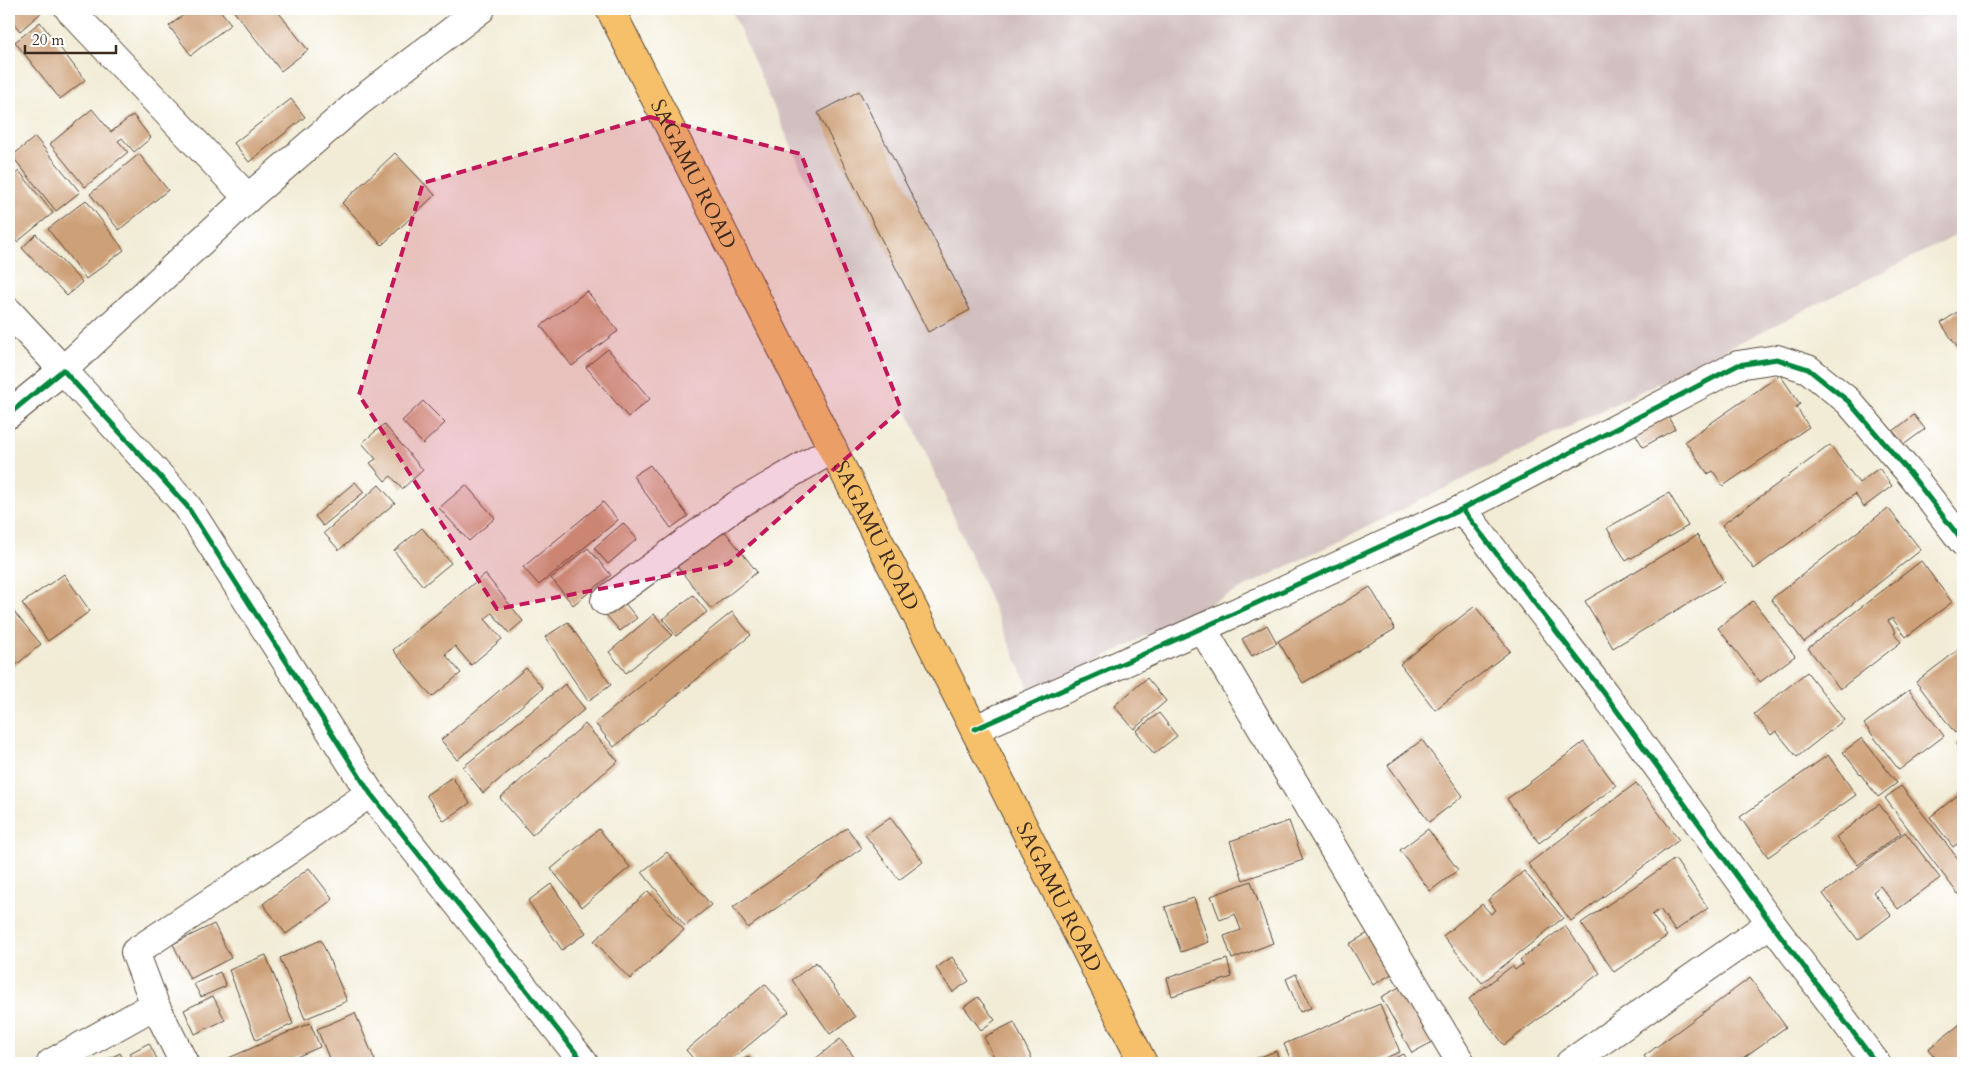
<svg xmlns="http://www.w3.org/2000/svg" width="1972" height="1072" viewBox="0 0 1972 1072" font-family="Cardo,serif">
<style>
.industrial{fill:#d2bfbf}
.building{fill:#cea078}
.lines{fill:none;stroke-linecap:round;stroke-linejoin:round}
.minor-casing{stroke:#56473a;stroke-width:30}
.highway-casing{stroke:#56473a;stroke-width:30}
.minor{stroke:#fff;stroke-width:28}
.highway{stroke:#f6c06b;stroke-width:28}
.cycleway-casing{stroke:#fff;stroke-width:8}
.cycleway{stroke:#00873e;stroke-width:5}
.marked{fill:#c2185b;fill-opacity:0.2;stroke:#c2185b;stroke-width:4;stroke-dasharray:10 6;stroke-linejoin:round}
.labels{text-anchor:middle;dominant-baseline:central;stroke-width:4;stroke-linejoin:round;paint-order:stroke}
.street-label{font-size:21px;fill:#3b2a1e;stroke:#fff}
</style>
<rect width="100%" height="100%" fill="#fff"/>
<filter id="ink" filterUnits="userSpaceOnUse"><feTurbulence type="fractalNoise" baseFrequency=".02" numOctaves="2"/><feDisplacementMap in="SourceGraphic" scale="10" xChannelSelector="R" yChannelSelector="G"/><feConvolveMatrix kernelMatrix="1 2 1 2 8 2 1 2 1" color-interpolation-filters="sRGB"/></filter>
<filter id="wash" filterUnits="userSpaceOnUse"><feTurbulence type="fractalNoise" baseFrequency=".0096" numOctaves="4" result="noise"/><feDisplacementMap in="SourceGraphic" scale="20" xChannelSelector="R" yChannelSelector="G"/><feGaussianBlur stdDeviation="1.12" result="paint"/><feColorMatrix in="noise" values="0 0 0 0 0 0 0 0 0 0 0 0 0 0 0 0 0 1.4 0 .05"/><feComposite in="paint" operator="in"/></filter>
<g filter="url(#wash)">
<rect width="100%" height="100%" fill="#f2ecd6"/>
<polygon class="industrial" points="731,9 1963,9 1963,232 1031,693"/>
<g id="blocks">
<g class="building">
<polygon points="9,9 40,9 42,12 20,31 9,17"/>
<polygon points="191,9 219,9 231,24 191,55 169,26"/>
<polygon points="232,9 276,9 308,50 281,71"/>
<polygon points="40,22 85,80 60,99 15,42"/>
<polygon points="859,91 970,310 928,332 818,113"/>
<polygon points="291,99 305,117 249,162 234,143"/>
<polygon points="92,109 111,132 133,115 151,138 134,152 122,138 118,141 128,152 85,187 50,144"/>
<polygon points="35,137 80,192 56,211 12,156"/>
<polygon points="395,153 435,195 382,245 342,203"/>
<polygon points="139,154 168,190 119,230 90,194"/>
<polygon points="19,171 53,213 17,242 9,232 9,179"/>
<polygon points="86,200 124,250 86,279 48,229"/>
<polygon points="36,234 82,282 67,296 22,248"/>
<polygon points="587,291 618,331 572,366 541,326"/>
<polygon points="1963,308 1963,356 1941,323"/>
<polygon points="608,349 650,399 628,417 586,367"/>
<polygon points="1780,375 1800,404 1796,407 1809,427 1723,486 1713,471 1708,474 1685,441"/>
<polygon points="423,401 445,423 423,444 402,421"/>
<polygon points="1663,408 1675,429 1643,447 1631,426"/>
<polygon points="1914,415 1925,429 1902,446 1892,432"/>
<polygon points="384,424 423,470 402,489 391,476 385,481 370,463 376,459 362,443"/>
<polygon points="1830,445 1859,483 1879,468 1892,486 1864,507 1855,494 1754,569 1722,525"/>
<polygon points="650,465 688,516 671,528 633,476"/>
<polygon points="355,482 364,492 323,526 315,516"/>
<polygon points="379,485 395,503 339,550 324,533"/>
<polygon points="466,485 495,518 469,541 439,508"/>
<polygon points="1669,493 1688,526 1626,561 1607,528"/>
<polygon points="603,502 618,520 539,585 523,567"/>
<polygon points="1888,508 1921,550 1804,642 1771,599"/>
<polygon points="623,523 637,539 608,564 594,548"/>
<polygon points="422,528 451,563 423,586 394,551"/>
<polygon points="723,529 757,572 711,609 677,566"/>
<polygon points="1697,535 1724,582 1613,648 1585,601"/>
<polygon points="588,548 611,575 573,605 551,578"/>
<polygon points="1921,561 1952,602 1906,637 1892,618 1888,621 1896,632 1894,633 1901,642 1840,689 1808,648"/>
<polygon points="64,574 90,611 48,641 22,603"/>
<polygon points="485,574 523,621 509,633 492,613 485,619 502,639 471,665 455,646 445,654 461,673 432,697 393,650"/>
<polygon points="1370,587 1395,629 1303,683 1278,641"/>
<polygon points="693,595 707,612 676,636 663,619"/>
<polygon points="623,601 637,618 620,631 606,615"/>
<polygon points="1753,601 1795,656 1760,682 1718,628"/>
<polygon points="9,606 41,644 9,671"/>
<polygon points="1475,606 1510,651 1435,710 1400,664"/>
<polygon points="732,612 751,635 614,747 595,723"/>
<polygon points="654,614 672,635 626,673 609,652"/>
<polygon points="568,622 611,685 588,701 545,637"/>
<polygon points="1267,625 1277,643 1252,656 1242,639"/>
<polygon points="1962,647 1963,649 1963,726 1955,733 1916,682"/>
<polygon points="526,668 543,688 457,760 441,740"/>
<polygon points="1807,672 1844,720 1797,757 1776,731 1771,735 1754,714"/>
<polygon points="1147,678 1166,701 1134,729 1114,706"/>
<polygon points="565,684 585,709 483,793 463,767"/>
<polygon points="1909,690 1944,736 1899,770 1864,724"/>
<polygon points="1159,713 1177,736 1154,754 1136,731"/>
<polygon points="585,724 618,761 532,835 500,798"/>
<polygon points="1862,738 1897,783 1878,797 1843,752"/>
<polygon points="1963,739 1963,753 1956,744"/>
<polygon points="1422,740 1463,796 1429,822 1388,765"/>
<polygon points="1584,742 1616,786 1539,843 1507,799"/>
<polygon points="1828,755 1856,795 1768,857 1740,817"/>
<polygon points="452,777 470,803 444,821 426,795"/>
<polygon points="1636,783 1679,840 1571,921 1528,864"/>
<polygon points="1901,786 1963,865 1963,890 1958,894 1885,798"/>
<polygon points="1963,791 1963,852 1957,844 1953,847 1930,817"/>
<polygon points="1879,804 1901,833 1858,865 1836,837"/>
<polygon points="890,817 923,862 899,880 865,835"/>
<polygon points="1289,821 1303,860 1243,880 1230,841"/>
<polygon points="847,828 862,848 748,928 733,907"/>
<polygon points="599,829 630,867 582,907 551,869"/>
<polygon points="1428,829 1458,870 1430,891 1400,850"/>
<polygon points="1905,832 1940,878 1898,909 1880,886 1873,892 1891,915 1858,940 1823,894"/>
<polygon points="667,852 711,905 685,926 642,872"/>
<polygon points="1675,859 1708,908 1675,931 1660,909 1652,915 1667,936 1614,972 1581,923"/>
<polygon points="309,868 333,899 286,934 263,904"/>
<polygon points="1524,871 1563,918 1482,983 1443,936 1482,904 1491,914 1496,910 1488,900"/>
<polygon points="1251,881 1273,943 1232,959 1224,936 1241,930 1235,914 1220,920 1211,896"/>
<polygon points="551,884 586,933 562,950 528,901"/>
<polygon points="648,891 684,930 630,979 594,941"/>
<polygon points="1194,898 1209,942 1181,952 1165,907"/>
<polygon points="214,924 231,958 190,979 173,944"/>
<polygon points="1565,926 1600,973 1504,1045 1469,999 1512,966 1515,970 1523,964 1520,960"/>
<polygon points="1368,933 1392,974 1373,985 1349,944"/>
<polygon points="321,940 347,1001 305,1019 280,958"/>
<polygon points="266,955 293,1024 256,1040 229,970"/>
<polygon points="952,957 969,981 953,992 936,968"/>
<polygon points="1227,959 1232,977 1172,996 1167,978"/>
<polygon points="816,962 855,1017 830,1034 792,980"/>
<polygon points="220,972 226,986 201,997 194,984"/>
<polygon points="1296,974 1311,1008 1300,1012 1286,979"/>
<polygon points="1750,978 1786,1027 1736,1063 1649,1063 1644,1056"/>
<polygon points="765,984 789,1012 727,1063 697,1063 686,1050"/>
<polygon points="1403,985 1434,1041 1412,1053 1381,997"/>
<polygon points="213,996 225,1020 195,1034 184,1010"/>
<polygon points="978,997 995,1020 981,1030 964,1007"/>
<polygon points="1380,1004 1400,1052 1372,1063 1292,1063 1284,1044"/>
<polygon points="355,1013 376,1063 331,1063 317,1029"/>
<polygon points="1014,1022 1034,1063 997,1063 984,1037"/>
<polygon points="1963,1022 1963,1063 1940,1063 1928,1049"/>
<polygon points="310,1023 320,1047 282,1063 217,1063"/>
<polygon points="840,1039 859,1063 810,1063"/>
<polygon points="149,1043 159,1063 134,1063 130,1053"/>
<polygon points="1276,1051 1280,1063 1253,1063 1252,1060"/>
<polygon points="120,1053 126,1063 104,1063 103,1062"/>
<polygon points="1403,1054 1408,1063 1385,1063"/>
<polygon points="748,1056 753,1063 739,1063"/>
</g>
</g>
</g>
<g filter="url(#ink)">
<use href="#blocks" fill-opacity="0" stroke="#56473a" stroke-width="1"/>
<g class="lines">
<defs>
<g id="minor">
<polyline points="69,9 248,198"/>
<polyline points="9,312 63,370 248,198 360,101 481,9"/>
<polyline points="9,414 63,370 187,506 370,793 584,1063"/>
<polyline points="1462,509 1604,693 1771,923 1876,1063"/>
<polyline points="605,601 737,505 833,449"/>
<polyline points="1202,628 1461,1063"/>
<polyline points="975,729 1202,628 1462,509 1738,365 1777,359 1808,369 1848,401 1909,472 1963,542"/>
<polyline points="51,1063 155,1005"/>
<polyline points="184,1063 155,1005 135,952 289,850 370,793"/>
<polyline points="1570,1063 1771,923"/>
</g>
<g id="highway">
<path id="s1" d="M610,9L1143,1063"/>
</g>
</defs>
<use href="#minor" class="minor-casing"/>
<use href="#highway" class="highway-casing"/>
<use href="#minor" class="minor"/>
<use href="#highway" class="highway"/>
<defs>
<g id="cycleway">
<polyline points="9,414 63,370 187,506 370,793 584,1063"/>
<polyline points="1462,509 1604,693 1771,923 1876,1063"/>
<polyline points="975,729 1202,628 1462,509 1738,365 1777,359 1808,369 1848,401 1909,472 1963,542"/>
</g>
</defs>
<use href="#cycleway" class="cycleway-casing"/>
<use href="#cycleway" class="cycleway"/>
</g>
</g>
<path class="marked" d="M650,117L801,154L901,409L728,564L497,609L359,395L423,183Z"/>
<g class="labels">
<g class="street-label">
<text stroke="none"><textPath href="#s1" startOffset="185">SAGAMU ROAD</textPath></text>
<text stroke="none"><textPath href="#s1" startOffset="590">SAGAMU ROAD</textPath></text>
<text stroke="none"><textPath href="#s1" startOffset="995">SAGAMU ROAD</textPath></text>
</g>
</g>
<rect width="1972" height="1072" fill="none" stroke="#fff" stroke-width="30"/>
<path d="M25 45v8h91v-8" fill="none" stroke="#3b2a1e" stroke-width="2.5"/>
<text x="32" y="45" font-size="15" fill="#3b2a1e" stroke="#ffffff" stroke-width="4" paint-order="stroke">20 m</text>
</svg>
